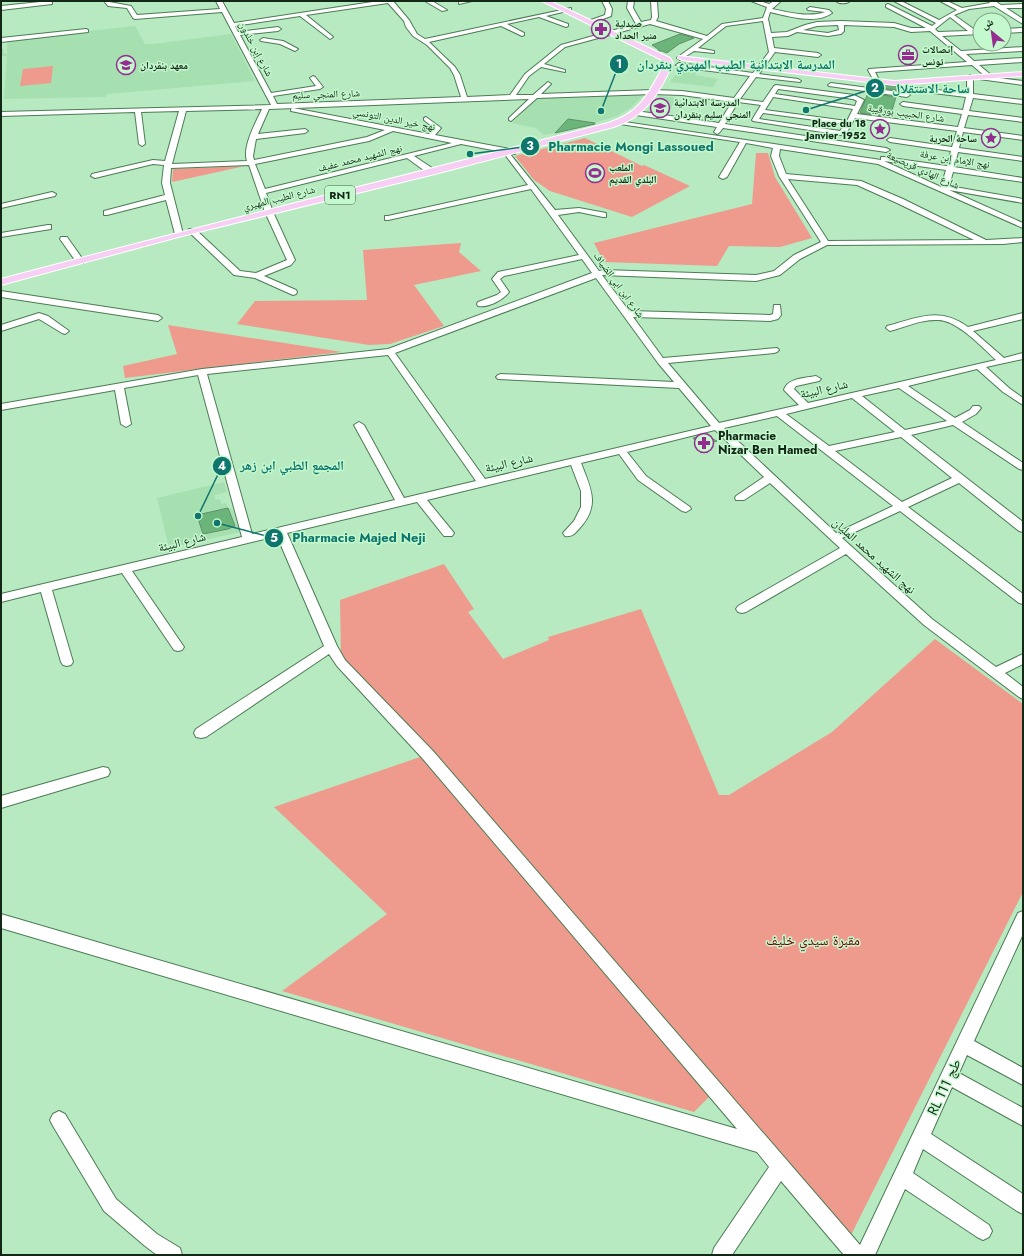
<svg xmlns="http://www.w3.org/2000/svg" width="1024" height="1256" viewBox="0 0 1024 1256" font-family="Jost,'Noto Naskh Arabic',sans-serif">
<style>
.built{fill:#a6dfb0}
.green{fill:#ee9b8e}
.building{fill:#6bb57a;stroke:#609069}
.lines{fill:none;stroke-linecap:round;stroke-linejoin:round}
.minor-casing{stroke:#4c7b55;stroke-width:2}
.major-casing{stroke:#fff;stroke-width:2}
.minor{fill:#fff;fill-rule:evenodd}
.major{fill:#f7cff4;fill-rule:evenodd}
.labels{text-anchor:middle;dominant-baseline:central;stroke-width:3;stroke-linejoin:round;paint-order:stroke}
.far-poi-label{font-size:10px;font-weight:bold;fill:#132717;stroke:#c4f8cd;text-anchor:start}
.far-street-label{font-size:10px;fill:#132717;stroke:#c4f8cd}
.shield{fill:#c4f8cd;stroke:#48664e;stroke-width:1}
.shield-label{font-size:11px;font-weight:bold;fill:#132717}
.street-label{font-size:12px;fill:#132717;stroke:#c4f8cd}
.poi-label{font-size:12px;font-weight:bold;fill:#132717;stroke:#c4f8cd;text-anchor:start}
.near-park-label{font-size:14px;fill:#710000;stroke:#c4f8cd}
.near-street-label{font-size:14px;fill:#132717;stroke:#c4f8cd}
.leader{fill:none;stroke:#0f766e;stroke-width:1.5}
.callout-dot{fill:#0f766e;stroke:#c4f8cd;stroke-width:1.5}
.mark-label{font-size:12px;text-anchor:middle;font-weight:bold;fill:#fff}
.callout-label{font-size:13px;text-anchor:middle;font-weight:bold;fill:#0f766e;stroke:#c4f8cd;stroke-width:3;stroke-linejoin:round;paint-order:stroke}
</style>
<rect width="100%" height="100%" fill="#b7eac0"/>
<g class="built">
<polygon points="135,26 145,44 153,44 231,34 255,81 107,94 106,97 4,99 7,56 1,56 1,49 4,49 3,53 7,54 7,40"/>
<polygon points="681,68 699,70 695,75 718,79 713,87 670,82"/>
<polygon points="645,94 629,109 617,116 585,126 560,130 560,132 544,135 536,128 512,123 536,98"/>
<polygon points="660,96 678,98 666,114 646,112"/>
<polygon points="224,482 227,492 215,495 215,499 221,500 221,504 226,503 228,508 232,509 240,532 169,548 157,498"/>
</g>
<g class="green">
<polygon points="53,66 51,83 20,86 23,69"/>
<polygon points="585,138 642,166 644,165 690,186 632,217 550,191 534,180 515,156"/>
<polygon points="756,153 768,153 775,177 812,238 780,247 729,246 717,266 604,262 594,243 752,204"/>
<polygon points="245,166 172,182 173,169"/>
<polygon points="461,243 459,252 481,271 414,285 444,326 390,344 369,345 237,324 255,301 367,300 363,250"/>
<polygon points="168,325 342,352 125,378 123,366 177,354"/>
<polygon points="444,564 474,609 468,612 503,659 549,640 548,637 641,609 719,795 729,795 832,732 935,639 1023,704 1023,892 848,1241 464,786 341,657 340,600"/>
<polygon points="423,756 711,1095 694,1112 282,991 387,914 274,807"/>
</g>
<g class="building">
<polygon points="680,34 694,38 679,44 667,53 662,51 659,51 658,49 652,45"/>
<polygon points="871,84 894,86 899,87 898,90 870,87"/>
<polygon points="868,93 896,97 890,117 860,113"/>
<polygon points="568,119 595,123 595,124 555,133"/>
<polygon points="705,435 717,441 700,446 693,438"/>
<polygon points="228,508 235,526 228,529 203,534 197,515"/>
</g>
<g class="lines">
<defs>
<g id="minor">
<polygon points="50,1 52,2 52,4 1,10 1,6"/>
<path d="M104,1L131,6L137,15L220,9L216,1H222L234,23L379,1H393L409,20L417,34L425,39L571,8V10L546,16L568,24V26L566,27L539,17L507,24L524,33V35L522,36L501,26L429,42L455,67L460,75L467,97L510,95L525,74L561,45L636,24L627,8L628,1H634L633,8L641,22L651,20L652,17L651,1H657L658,17L656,21L707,36L722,24L763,18L767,7L751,1H760L769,4L774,1H781L772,9C788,12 808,18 825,12L808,10L807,9L810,7L829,10L832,13C816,25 788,16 770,12L768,19L771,33L787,32L805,25L817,22L841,21L894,23L911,28H926L886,7V5L888,4L932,26L936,23L894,1H901L939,20L957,10L940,1H947L962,8L990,3L988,1H995L1001,5L1023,4V8H1006L1023,19V24L994,6L969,9L954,15L975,30H980V34L942,36L961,51L1023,47V51L966,54L974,61L1023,58V62L979,65L991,75V77L1023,81V85L979,79V77H986L972,65L875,72L880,82L875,83L868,70L869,69L967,62L930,31L911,32L894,27L844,25V31L841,34L828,36L797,32L788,36L772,37L774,48L818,53L821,55L818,57L775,52L759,74L798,79L801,81L800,82L756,77L740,99L763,102L774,86L776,85L854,95L864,100L857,114L958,127L962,114L903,106L900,104L903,102L963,110L966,97L909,90L906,88L907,87L967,93V77L970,75L973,77V94L1023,100V104L973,98L969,111L1023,118V122L968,115L964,128L1023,136V140L963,132L959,148L1023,157V161L958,152L954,167L1023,178V182L953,172L949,186L1023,199V203L949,190L1023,223V228L878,164L780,149L779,156L786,174L861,181L903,199L986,240L1023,238V242L1003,244L827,245L800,259L780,275L756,281L602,275L629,311L770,315L773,314L774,305H780L781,315L778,319L770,321L633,317L663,358L777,348L779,350L777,352L774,353L668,363L719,423L799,405L784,390C787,378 806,378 816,376L821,379L819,381L796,386L794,389L808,403L996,360C982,347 957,320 938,320C922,319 905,327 890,331L886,328L887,326C918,318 939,306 968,327L1023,313V319L973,331L1004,358L1023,353V359L986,367L1009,388L1023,398V405L1003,392L977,369L908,386L955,418L970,410L973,406H979L981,408L976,414L962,422L1023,463V470L1019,469L953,425L911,435L1023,522V532L1019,531L959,483L908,507L1023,594V604L1019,603L900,511L842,538L932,619L996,667L1023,654V664L1005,673L1023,687V699L1019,697L924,625L846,554L746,612L742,613L738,612L736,609L738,606L840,548L770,483L744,500H736L735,498L736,496L764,477L715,430L627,452L646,476L690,507L691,509L686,512L682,511L638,480L619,454L581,463C591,489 601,506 578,530C574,534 572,537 565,536L563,533L574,521L581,507V491L571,465L427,500L454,533L452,536H444L417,502L287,533L337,646L345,660L433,751L860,1245L1018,913L1023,911V934L974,1041L1023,1068V1085L967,1055L959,1073L1023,1108V1126L952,1087L931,1134L1023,1194V1214L1017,1211L923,1149L913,1173L989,1225L992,1231L989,1237L983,1240L977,1237L905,1189L875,1255H844L781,1181L732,1255H712L714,1248L769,1167L757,1152L1,928V914L737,1129L423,759L337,666L329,654L206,737L201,738L196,737L194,733L196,729L324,646L277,536L132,571L184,647L182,650L178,651L174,650L122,573L52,590L73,662L71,665L67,666L63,665L61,662L41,592L1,602V594L242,537L198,375L124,388L131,424L126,427L121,424L115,390L1,410V404L202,369L388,349L592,273L582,259L504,276L500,279L509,292C503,300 488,308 478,306L477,304L478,302L497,295L501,292L492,279L498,272L579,255L531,189L388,220H385V216H388L528,185L503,152L461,144L414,156L435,170V174H429L407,158L266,193L273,212L295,260L291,265L264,276L296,290L297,292L296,294L293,295L255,278L234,275L188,231L189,229H195L240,271L256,273L287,260L265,212L249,165L171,168L170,183L183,234L182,236H179L175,234L166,200L107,215H104V211L165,195L162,183L164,165L153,164L95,178L91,176L92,174L153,160L165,161L179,111L141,112L145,144L142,146L139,144L135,112L1,116V112L271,105L222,12L135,19L133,18L127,8L108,6ZM388,3L404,21L406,27L413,36L427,45L450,68L454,75L461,97L277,104L273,96L320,89L323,87L315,77L313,76L310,78L316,86L271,93L240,35L278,31L281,29L278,27L238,32L235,26L300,16L330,39L333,37L332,36L306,15ZM950,17L968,31L938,32L935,29ZM763,21L769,52L753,73L679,63L676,65L679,67L750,76L734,98L682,91L653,90L541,94L551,84L548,82L533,95H516L529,76L541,67L565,72V70L544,64L565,47L650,24L703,39L678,57L677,58L680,60L694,51L714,53V51L698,48L726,26ZM838,25L839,30L828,33L803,30L817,26ZM778,89L853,99L857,101L855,106L775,94ZM653,94L682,95L732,102L719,123L636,111L633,113L636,115L717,127L714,132L717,134L719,133L723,128L886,152L890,150L886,148L725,124L738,102L761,105L752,120L753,121L841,135L847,132L855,118L957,131L952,147L890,138L887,140L890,142L951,151L947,166L884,157H881V160L618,121L617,122L620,124L740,142L719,177L723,179L727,177L746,143L773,148L771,156L779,176L821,242L794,255L774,271L756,275L603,270L599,271L558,215L579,212L603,217H606V213L579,208L555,210L510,154H515V150L435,135L441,128L426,117L424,118V120L434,128L429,134L293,108L291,109V111L385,130L367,137L254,160L253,156L256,139L305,133L308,131L305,129L258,134L269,109L529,99L509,118V120L511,121L537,98ZM773,97L853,109L847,121L765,110ZM262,109C256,122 242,147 247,161L172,164L186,111ZM763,113L845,124L840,131L759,119ZM393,131L452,143L265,189L255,164L369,141ZM884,161L946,170L941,187ZM788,179L857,185L897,203L974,240L828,241ZM596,278L658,363L674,382L501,374L498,375L496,377L498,379L679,388L711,426L485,479L395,353ZM388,355L476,481L404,498L364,425L359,422L354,425L395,500L252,534L207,374ZM899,388L947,421L905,430L862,396ZM852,398L895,432L829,446L786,414ZM777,416L893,506L836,533L724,428ZM901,437L952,478L902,502L835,451Z"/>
<polygon points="425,1 432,1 447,10 442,11"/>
<polygon points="462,1 472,1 459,4 459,2"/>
<polygon points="602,1 608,1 612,9 611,16 595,22 591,22 591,20 605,15 606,9"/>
<path d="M836,1H850C847,4 839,4 836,1Z"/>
<polygon points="1023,28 1023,32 1004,33 1004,29"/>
<polygon points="86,29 88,30 88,32 1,42 1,38"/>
<polygon points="263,38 283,41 298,49 295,51 280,44 261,41 260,40"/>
<polygon points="831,83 907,93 910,95 907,97 829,86 828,85"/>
<polygon points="52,192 56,194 55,196 1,208 1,204"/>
<polygon points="48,225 51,225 51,229 1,237 1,233"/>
<polygon points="61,237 67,237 84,261 83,263 77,263 60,239"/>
<polygon points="1,291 158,315 162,318 158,321 1,297"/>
<polygon points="39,313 48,316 69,331 65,334 62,333 39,319 1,331 1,325"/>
<polygon points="103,767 108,768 110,772 108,776 1,808 1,796"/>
<polygon points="59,1111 65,1114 116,1199 157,1234 180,1248 182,1255 157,1255 145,1246 104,1211 53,1126 50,1120 53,1114"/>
</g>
<g id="major">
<path d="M542,1H550L670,58L673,63C659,93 647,116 614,127L435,174L182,236L1,285V279C203,225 406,176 608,123C643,112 649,91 666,62Z"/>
<polygon points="679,56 894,81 1023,72 1023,76 894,85 682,60 678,58"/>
</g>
</defs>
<use href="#minor" class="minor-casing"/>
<use href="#major" class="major-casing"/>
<use href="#minor" class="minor"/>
<use href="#major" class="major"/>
</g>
<defs>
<symbol id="pharmacy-ring" viewBox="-11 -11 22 22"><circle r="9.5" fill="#c4f8cd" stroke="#952d91" stroke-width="1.5"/><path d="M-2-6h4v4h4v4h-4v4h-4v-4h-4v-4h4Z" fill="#952d91"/></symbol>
<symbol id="office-ring" viewBox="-11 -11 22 22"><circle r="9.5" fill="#c4f8cd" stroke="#952d91" stroke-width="1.5"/><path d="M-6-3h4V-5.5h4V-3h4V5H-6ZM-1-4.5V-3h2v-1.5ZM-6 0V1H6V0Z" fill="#952d91"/></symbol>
<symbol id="school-ring" viewBox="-11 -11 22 22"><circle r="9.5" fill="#c4f8cd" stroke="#952d91" stroke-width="1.5"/><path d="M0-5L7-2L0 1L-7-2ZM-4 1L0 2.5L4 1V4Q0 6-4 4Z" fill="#952d91"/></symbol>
<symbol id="sight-ring" viewBox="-11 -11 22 22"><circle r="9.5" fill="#c4f8cd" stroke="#952d91" stroke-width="1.5"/><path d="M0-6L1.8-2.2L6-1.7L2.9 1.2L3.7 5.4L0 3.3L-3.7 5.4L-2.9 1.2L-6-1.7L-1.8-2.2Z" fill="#952d91"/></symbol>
<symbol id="stadium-ring" viewBox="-11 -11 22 22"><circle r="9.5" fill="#c4f8cd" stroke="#952d91" stroke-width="1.5"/><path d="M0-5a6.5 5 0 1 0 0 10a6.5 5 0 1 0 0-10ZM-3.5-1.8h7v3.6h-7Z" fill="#952d91"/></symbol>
</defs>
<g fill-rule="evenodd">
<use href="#pharmacy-ring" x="590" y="18" width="22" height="22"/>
<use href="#office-ring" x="897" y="44" width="22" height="22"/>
<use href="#school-ring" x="115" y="54" width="22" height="22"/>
<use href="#school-ring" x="649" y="97" width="22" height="22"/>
<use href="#sight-ring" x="869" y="118" width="22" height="22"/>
<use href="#sight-ring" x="980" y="127" width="22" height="22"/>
<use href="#stadium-ring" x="584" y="162" width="22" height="22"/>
<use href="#pharmacy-ring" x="693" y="432" width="22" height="22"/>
</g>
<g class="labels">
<g class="far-poi-label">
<text x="615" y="23">صيدلية<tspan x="615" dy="12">منير الحداد</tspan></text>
<text x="922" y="49">إتصالات<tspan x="922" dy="12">تونس</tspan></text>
<text x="140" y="65">معهد بنقردان</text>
<text x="674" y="102">المدرسة الابتدائية<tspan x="674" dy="12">المنجي سليم بنقردان</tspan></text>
<text x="866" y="123" text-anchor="end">Place du 18<tspan x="866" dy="12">Janvier 1952</tspan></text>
<text x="977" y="138" text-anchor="end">ساحة الحرية</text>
<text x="609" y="167">الملعب<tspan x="609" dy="12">البلدي القديم</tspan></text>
</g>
<g class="far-street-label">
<text transform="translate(256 49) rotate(62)">شارع إبن خلدون</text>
<text transform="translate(326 94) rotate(-2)">شارع المنجي سليم</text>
<text transform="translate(906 113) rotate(8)">شارع الحبيب بورقيبة</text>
<text transform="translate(394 119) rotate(11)">نهج خير الدين التونسي</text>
<text transform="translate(360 158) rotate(-14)">نهج الشهيد محمد عفيف</text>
<text transform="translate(955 159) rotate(9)">نهج الإمام إبن عرفة</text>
<text transform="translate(923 170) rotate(24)">شارع الهادي قريصيعة</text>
<text transform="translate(279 198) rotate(-14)">شارع الطيب المهيري</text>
<text transform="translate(619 285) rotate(54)">شارع ابن ابي الضياف</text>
</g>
<rect class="shield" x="325" y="186" width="30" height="18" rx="3"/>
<g class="shield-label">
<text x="340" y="195">RN1</text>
</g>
<g class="street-label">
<text transform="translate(824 389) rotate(-13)">شارع البيئة</text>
<text transform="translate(509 463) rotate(-13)">شارع البيئة</text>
<text transform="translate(182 542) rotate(-14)">شارع البيئة</text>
<text transform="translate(874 556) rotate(42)">نهج الشهيد محمد المليان</text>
</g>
<g class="poi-label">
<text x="718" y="436">Pharmacie<tspan x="718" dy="14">Nizar Ben Hamed</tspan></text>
</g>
<g class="near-park-label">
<text x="813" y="940">مقبرة سيدي خليف</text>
</g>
<g class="near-street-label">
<text transform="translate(944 1087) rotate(-65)">RL طج 111</text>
</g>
</g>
<path class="leader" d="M601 111L619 64M806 110L875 88M470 154L530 146M198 516L222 466M217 523L274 538"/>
<g class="callout-dot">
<circle cx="601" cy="111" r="4"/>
<circle cx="806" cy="110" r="4"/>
<circle cx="470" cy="154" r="4"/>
<circle cx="198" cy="516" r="4"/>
<circle cx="217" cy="523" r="4"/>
<circle cx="619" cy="64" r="10"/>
<circle cx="875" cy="88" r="10"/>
<circle cx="530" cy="146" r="10"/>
<circle cx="222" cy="466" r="10"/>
<circle cx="274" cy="538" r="10"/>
</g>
<g class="mark-label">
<text x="619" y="68">1</text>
<text x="875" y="92">2</text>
<text x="530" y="150">3</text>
<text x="222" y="470">4</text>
<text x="274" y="542">5</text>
</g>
<g class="callout-label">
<text x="736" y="69">المدرسة الابتدائية الطيب المهيري بنقردان</text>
<text x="931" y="93">ساحة الاستقلال</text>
<text x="631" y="151">Pharmacie Mongi Lassoued</text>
<text x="292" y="470">المجمع الطبي ابن زهر</text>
<text x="359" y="542">Pharmacie Majed Neji</text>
</g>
<rect width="1024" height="1256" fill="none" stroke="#132717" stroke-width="4"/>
<g transform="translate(992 32) rotate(331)"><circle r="19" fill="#c4f8cd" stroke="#7da484"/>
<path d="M0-3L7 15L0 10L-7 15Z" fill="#952d91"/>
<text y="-6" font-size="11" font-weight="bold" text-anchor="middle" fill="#132717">ش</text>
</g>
</svg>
